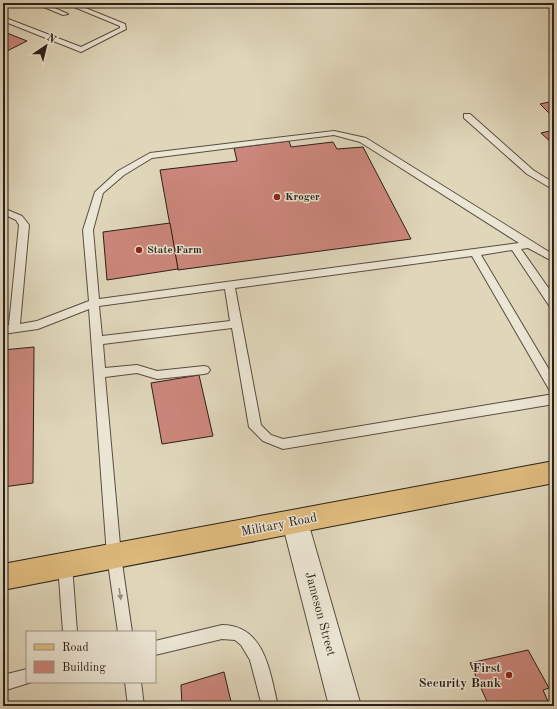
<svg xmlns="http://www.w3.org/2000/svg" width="557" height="709" viewBox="0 0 557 709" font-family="'Old Standard TT',serif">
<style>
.building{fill:#cc877c;stroke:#2b1f19}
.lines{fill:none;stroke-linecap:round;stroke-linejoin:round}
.lane-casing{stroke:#584d42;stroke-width:2}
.street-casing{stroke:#584d42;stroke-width:2}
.primary-casing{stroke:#2b1f19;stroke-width:2}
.lane{fill:#ebe5d3;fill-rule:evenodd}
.street{fill:#ebe5d3;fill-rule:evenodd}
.primary{fill:#e0bc7e;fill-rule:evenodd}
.oneway{fill:#958c7f}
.poi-dot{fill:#8f2418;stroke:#ebe5d3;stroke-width:1.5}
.labels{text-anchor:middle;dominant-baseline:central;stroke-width:3;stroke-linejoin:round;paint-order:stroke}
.poi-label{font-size:11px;font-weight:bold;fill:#2b1f19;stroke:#ebe5d3;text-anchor:start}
.near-street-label{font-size:13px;fill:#2b1f19;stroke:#ebe5d3}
.near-poi-label{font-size:13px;font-weight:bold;fill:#2b1f19;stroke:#ebe5d3;text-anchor:end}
</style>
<rect width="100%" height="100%" fill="#e0d7bb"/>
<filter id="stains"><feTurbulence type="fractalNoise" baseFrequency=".005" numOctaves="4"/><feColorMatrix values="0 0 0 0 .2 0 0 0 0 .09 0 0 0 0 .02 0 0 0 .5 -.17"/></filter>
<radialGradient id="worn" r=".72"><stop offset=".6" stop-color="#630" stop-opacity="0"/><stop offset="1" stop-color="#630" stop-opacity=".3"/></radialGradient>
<g class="building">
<polygon points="7,33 27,41 3,53 3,35"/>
<polygon points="554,101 554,118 540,104"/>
<polygon points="554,130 554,145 541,133"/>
<polygon points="289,141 291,147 333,142 337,149 363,147 411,239 178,270 160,170 237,161 234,148"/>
<polygon points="7,218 6,244 3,244 3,219"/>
<polygon points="170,223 178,269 107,280 103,232"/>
<polygon points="34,347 33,483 3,487 3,350"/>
<polygon points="199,375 213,436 162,444 151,383"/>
<polygon points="528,650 549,688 543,690 550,706 489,706 470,663"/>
<polygon points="224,672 232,706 182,706 181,685"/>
</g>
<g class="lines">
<defs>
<g id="lane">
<polygon points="34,3 43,3 68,14 63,15"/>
<polygon points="74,5 78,5 125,24 126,29 81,52 3,21 3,17 81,47 120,28 120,26 74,7"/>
<polygon points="464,114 470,114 533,170 554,183 554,190 527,174 464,118"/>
<path d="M334,131L366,138L554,255V262L528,248L521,249L554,296V308L550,307L512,250L481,255L554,378V392L550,391L472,256L235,288L261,425L271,435L283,439L554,394V404L283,449L263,441L249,427L232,328L103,344L105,368L137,365L157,371L204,366L208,367L210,370L208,373L204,374L157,379L137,373L105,377L121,556L132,632H118L107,556L89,309L38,329L3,334V326L9,325L19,225L16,220L3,214V208L22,216L29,225L20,324L37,321L89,301L83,230L95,192L118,171L150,153ZM334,135L360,142L519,243L99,299L93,230L103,193L124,175L152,158ZM225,289L230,321L102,336L99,306Z"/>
<polygon points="65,559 70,560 72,565 77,632 63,632 58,565 60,560"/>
<path d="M222,625C265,625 270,673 278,706H262L250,660L241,645L235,640L222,639L155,655V641Z"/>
<polygon points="27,669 27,682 32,682 3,691 3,675"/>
<polygon points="125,682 141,682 144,706 128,706"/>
</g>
<polygon id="street" points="295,510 304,514 308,522 361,706 329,706 282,522 286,514"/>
<polygon id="primary" points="554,461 554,483 3,590 3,564"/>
</defs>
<use href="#lane" class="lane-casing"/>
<use href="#street" class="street-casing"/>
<use href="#primary" class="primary-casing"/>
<use href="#lane" class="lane"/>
<use href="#street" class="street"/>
<use href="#primary" class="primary"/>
</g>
<defs><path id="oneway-solid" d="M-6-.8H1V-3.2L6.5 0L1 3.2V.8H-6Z"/></defs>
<use class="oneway" href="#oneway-solid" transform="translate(120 594) rotate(81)"/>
<g class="poi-dot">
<circle cx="277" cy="197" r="4"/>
<circle cx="139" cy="250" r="4"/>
<circle cx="509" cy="675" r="4"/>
</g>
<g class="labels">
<g class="poi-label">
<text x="285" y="197">Kroger</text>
<text x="147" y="250">State Farm</text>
</g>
<g class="near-street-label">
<text transform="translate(279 525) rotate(-11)">Military Road</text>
<text transform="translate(320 614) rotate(75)">Jameson Street</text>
</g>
<g class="near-poi-label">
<text x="501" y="668">First<tspan x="501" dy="15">Security Bank</tspan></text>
</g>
</g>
<rect width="557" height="709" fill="none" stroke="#e0d7bb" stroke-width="16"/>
<rect x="4" y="4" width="549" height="701" fill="none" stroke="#2b1f19" stroke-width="2"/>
<rect x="8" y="8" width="541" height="693" fill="none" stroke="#2b1f19"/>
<rect x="26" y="631" width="130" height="52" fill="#ebe5d3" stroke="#9e9689"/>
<rect x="34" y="644" width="20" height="6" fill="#e0bc7e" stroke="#9e9689"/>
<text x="62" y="651" font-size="12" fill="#2b1f19">Road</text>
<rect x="34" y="661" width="20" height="12" fill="#cc877c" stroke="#9e9689"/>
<text x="62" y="671" font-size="12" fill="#2b1f19">Building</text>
<g transform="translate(46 46) rotate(35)" stroke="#ebe5d3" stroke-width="3" paint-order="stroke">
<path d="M0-3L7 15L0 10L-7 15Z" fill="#2b1f19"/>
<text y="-6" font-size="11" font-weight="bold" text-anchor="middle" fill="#2b1f19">N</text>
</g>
<rect width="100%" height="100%" filter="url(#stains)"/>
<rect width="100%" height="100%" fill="url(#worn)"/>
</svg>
